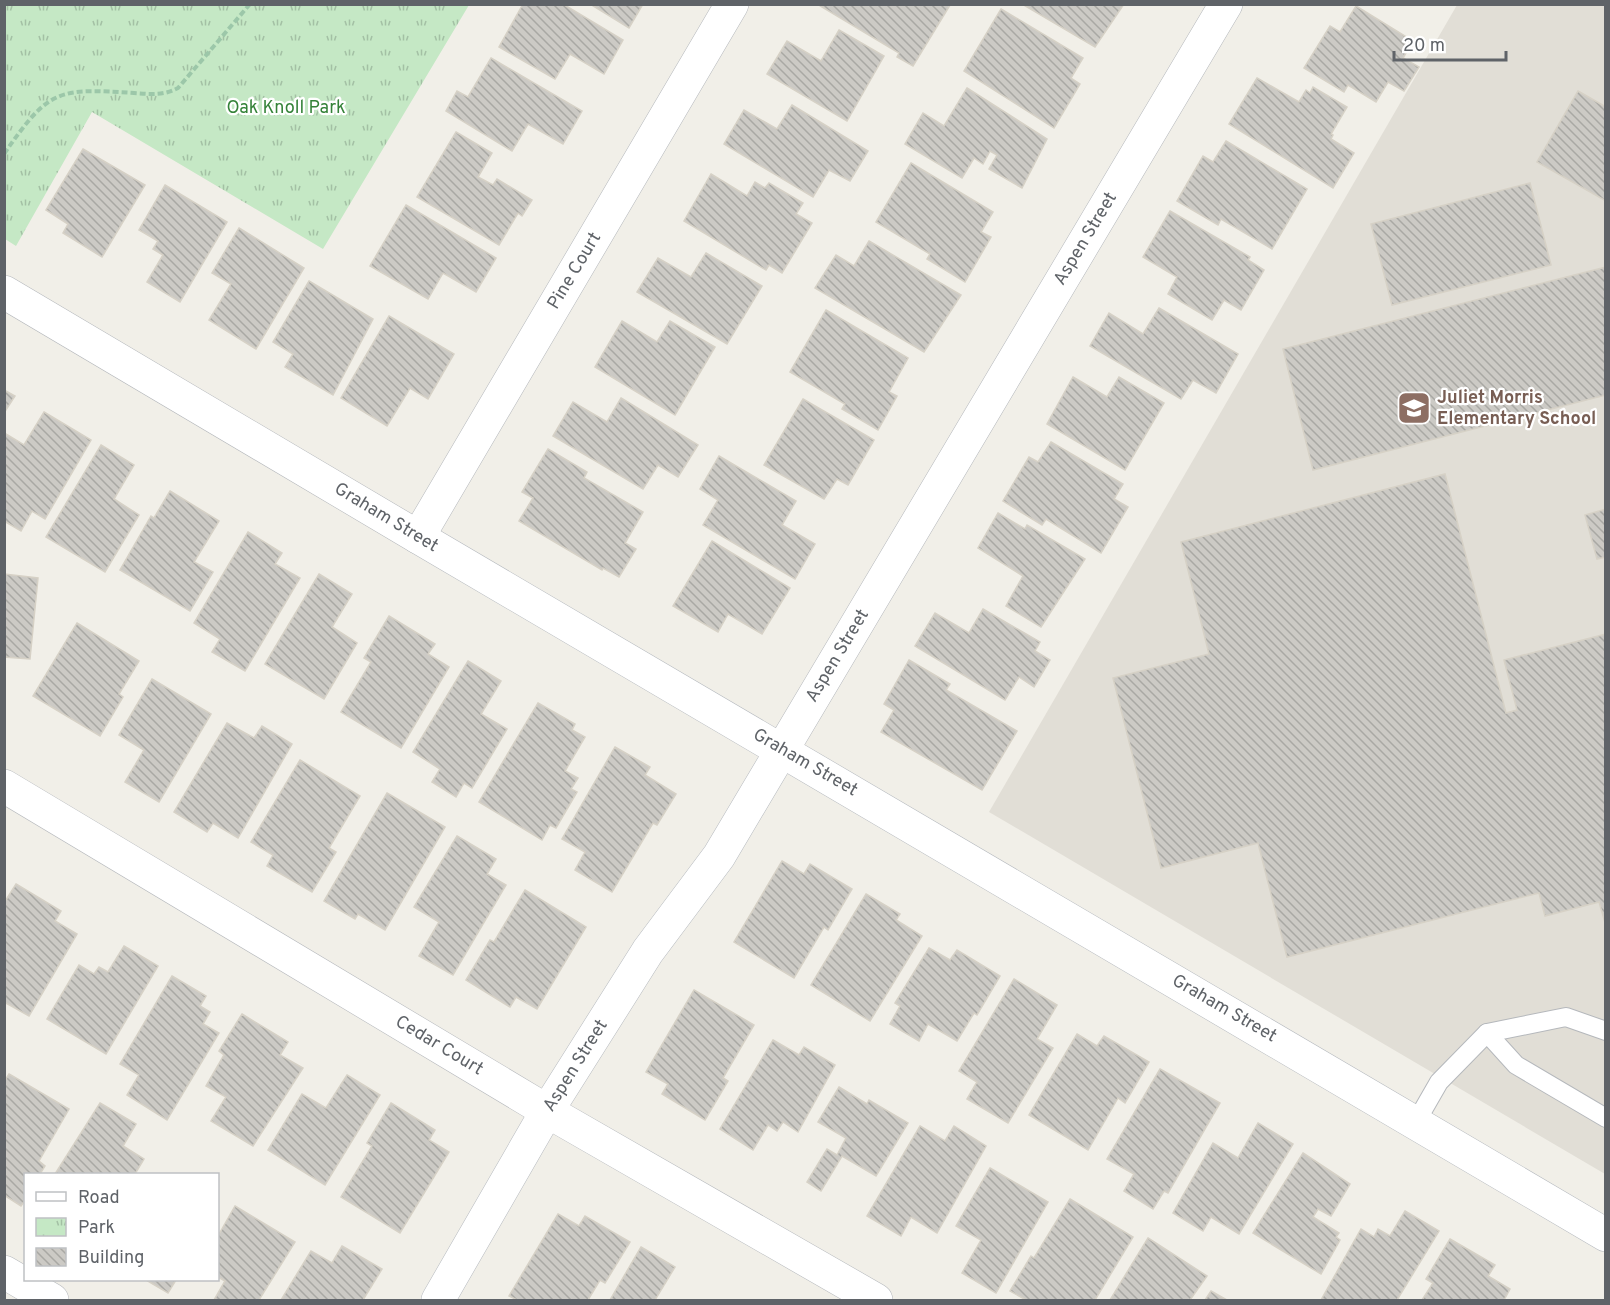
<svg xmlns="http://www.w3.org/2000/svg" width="1610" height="1305" viewBox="0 0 1610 1305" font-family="Overpass,sans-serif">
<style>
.education{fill:#e1ded6}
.park{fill:url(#park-tufts)}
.building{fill:url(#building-back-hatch);stroke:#d6d1c6;stroke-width:1.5}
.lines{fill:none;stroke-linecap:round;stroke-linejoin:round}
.lane-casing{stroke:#b5b8bc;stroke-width:20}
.street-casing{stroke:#b5b8bc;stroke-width:34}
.secondary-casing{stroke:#b6babf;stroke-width:34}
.path{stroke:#9cc7a9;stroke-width:4;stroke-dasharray:6 3;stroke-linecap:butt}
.lane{stroke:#fff;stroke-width:18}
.street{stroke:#fff;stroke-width:33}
.secondary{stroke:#fff;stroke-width:33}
.labels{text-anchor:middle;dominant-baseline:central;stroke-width:4.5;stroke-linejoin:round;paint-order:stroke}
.park-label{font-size:18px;fill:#348238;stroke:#fff}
.street-label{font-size:18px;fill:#5f6368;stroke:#fff}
.education-label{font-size:18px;font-weight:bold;fill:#785e54;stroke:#fff;text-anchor:start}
</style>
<defs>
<pattern id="park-tufts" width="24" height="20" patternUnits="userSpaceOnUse" patternTransform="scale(1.5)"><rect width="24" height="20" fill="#c5e8c5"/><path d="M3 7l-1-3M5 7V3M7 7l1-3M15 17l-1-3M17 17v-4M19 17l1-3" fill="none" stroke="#a3c0a4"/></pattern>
<pattern id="building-back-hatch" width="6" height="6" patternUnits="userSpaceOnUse" patternTransform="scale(1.5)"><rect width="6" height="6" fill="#cccac5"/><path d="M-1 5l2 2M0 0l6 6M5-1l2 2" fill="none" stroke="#a9a8a4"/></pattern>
</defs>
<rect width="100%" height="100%" fill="#f1efe8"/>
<polygon class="education" points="1457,5 1605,5 1605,1174 989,812"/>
<polygon class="park" points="4,5 5,4 469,5 323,249 92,112 16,246 5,239"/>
<g class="building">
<polygon points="523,4 563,4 623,40 604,74 570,54 555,79 499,47"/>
<polygon points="590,4 643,4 629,28"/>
<polygon points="817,4 949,4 950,5 913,66 897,57 899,53"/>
<polygon points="1022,4 1124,4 1095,47"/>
<polygon points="1356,6 1413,41 1403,58 1419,67 1404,91 1388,82 1376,102 1348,85 1344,92 1304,68 1330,26 1340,32"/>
<polygon points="1001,9 1083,58 1071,78 1080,84 1054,128 964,71"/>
<polygon points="839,30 884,56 847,121 767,74 787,41 821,61"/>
<polygon points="491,58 582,111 563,144 528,124 512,151 446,111 457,91 468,97"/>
<polygon points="1257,78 1299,102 1306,90 1310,93 1313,87 1347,107 1331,134 1333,135 1331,139 1354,153 1333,188 1229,124"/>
<polygon points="967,88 1047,139 1022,188 989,169 997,155 990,151 983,164 974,158 962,178 905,144 923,113 944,126"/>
<polygon points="1578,91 1606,107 1606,201 1537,162"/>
<polygon points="792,105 868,151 850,181 829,170 813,197 724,144 744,110 777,129"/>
<polygon points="456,132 492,153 478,177 493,185 497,179 532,200 522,216 518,213 499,245 417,197"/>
<polygon points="1226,141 1307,189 1272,249 1221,219 1218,225 1177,201 1203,156 1213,162"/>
<polygon points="83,149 145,185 102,257 63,233 68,224 46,210"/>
<polygon points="911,163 993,212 981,232 991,237 965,282 927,259 930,254 876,222"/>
<polygon points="711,174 747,196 755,182 765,188 769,183 803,203 796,214 812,223 782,273 769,265 766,270 684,221"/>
<polygon points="1530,183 1551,265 1392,305 1371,224"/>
<polygon points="165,185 227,222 180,302 147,282 163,255 153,249 158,241 139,230"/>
<polygon points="406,205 496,258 476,292 443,273 428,299 370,266"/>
<polygon points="1170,211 1250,257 1248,260 1264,270 1241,310 1224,300 1212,320 1168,294 1177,277 1143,257"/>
<polygon points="239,228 304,268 256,349 209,320 231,284 212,273"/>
<polygon points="869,241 961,295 924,352 815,288 836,255 854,266"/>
<polygon points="706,253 762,286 727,344 637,292 658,258 691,277"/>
<polygon points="1606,267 1606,395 1313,470 1283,349"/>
<polygon points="309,281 373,319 333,395 285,367 293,354 273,342"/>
<polygon points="1159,308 1238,354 1216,393 1193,380 1181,399 1090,346 1109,313 1143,334"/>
<polygon points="826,310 908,358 889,392 897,396 878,430 842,409 845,404 790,372"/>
<polygon points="389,316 454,354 428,399 410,388 387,426 341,398"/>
<polygon points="622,321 657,342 670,321 715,347 675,415 595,367"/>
<polygon points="1073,377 1107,397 1119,377 1164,403 1125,470 1047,424"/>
<polygon points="4,390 15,396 4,413"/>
<polygon points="621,398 698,445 678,477 658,465 643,489 553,436 573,402 607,422"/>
<polygon points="803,399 874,440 848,485 837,479 824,499 764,465"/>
<polygon points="44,412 91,440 45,519 32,511 21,531 4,521 4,436 6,434 24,445"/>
<polygon points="1051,442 1123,484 1114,499 1128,507 1101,553 1046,519 1042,525 1003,501 1029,457 1038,462"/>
<polygon points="101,445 134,465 114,499 139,515 105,572 46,537"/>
<polygon points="548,449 587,472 584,478 643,512 625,543 636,549 619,577 603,568 602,570 519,521 533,498 522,492"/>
<polygon points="719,456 796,501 782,525 815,544 795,579 703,525 718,500 700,489"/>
<polygon points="1445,474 1506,713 1517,710 1504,660 1606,634 1606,926 1599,902 1545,916 1539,893 1287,957 1258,843 1161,868 1113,678 1209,654 1181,542"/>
<polygon points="170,491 219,521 194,562 213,572 190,611 120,570 151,516 154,518"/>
<polygon points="1606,509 1606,557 1597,559 1585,515"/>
<polygon points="998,513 1025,529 1027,525 1085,559 1041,627 1006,606 1023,576 978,548"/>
<polygon points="248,532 282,553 275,564 300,578 245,671 212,652 220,639 194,623"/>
<polygon points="712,541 790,588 762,634 728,614 718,632 673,606"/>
<polygon points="4,574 38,578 30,659 4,657"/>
<polygon points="319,574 352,594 332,627 357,643 324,699 265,664"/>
<polygon points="983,609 1040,642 1035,651 1050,660 1034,687 1019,677 1005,700 915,646 935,613 969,633"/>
<polygon points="389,616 435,644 428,654 449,667 401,748 341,712 371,662 364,658"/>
<polygon points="77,623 139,661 119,694 123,697 100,736 33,696"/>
<polygon points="909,660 950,684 946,690 1017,731 982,790 881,732 894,710 884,704"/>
<polygon points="468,661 501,681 481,714 507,729 472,788 464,783 456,797 432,782 440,769 413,752"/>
<polygon points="152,679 211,714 159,802 125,782 144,750 119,735"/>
<polygon points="538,703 575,724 572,730 585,737 565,771 578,778 571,789 577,792 556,828 550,825 542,840 479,802"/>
<polygon points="227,723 254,738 262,726 292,744 238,838 213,823 207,832 174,812"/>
<polygon points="615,747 650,767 645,775 676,794 657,825 653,823 612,892 575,870 585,852 562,839"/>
<polygon points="300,760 360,796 329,848 336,852 312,892 267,866 273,855 251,842"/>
<polygon points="387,793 445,827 385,930 358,914 355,919 324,901"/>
<polygon points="457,836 496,859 487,874 506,885 453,975 419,956 439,922 414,907"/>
<polygon points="782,861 804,874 810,864 852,889 828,930 824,927 794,978 734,942"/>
<polygon points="16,884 61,911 55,921 77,934 29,1016 6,1003 4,1006 4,903"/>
<polygon points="525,890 586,927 537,1009 516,997 510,1007 466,980 490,940 494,942"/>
<polygon points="866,894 900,914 896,920 922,936 870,1021 811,985"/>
<polygon points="124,946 158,966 106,1054 47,1019 79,965 94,974 99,967 108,972"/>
<polygon points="929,948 950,960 957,950 1000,976 977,1015 974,1013 957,1041 928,1024 919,1041 890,1024 900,1006 895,1003"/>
<polygon points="172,976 206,996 200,1006 210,1012 203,1024 219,1033 167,1120 127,1095 139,1075 120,1064"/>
<polygon points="1014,979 1057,1005 1037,1039 1053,1048 1008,1123 967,1099 977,1082 959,1071"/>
<polygon points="694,990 754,1025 723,1078 728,1081 705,1120 662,1094 668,1084 646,1072"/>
<polygon points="242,1014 288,1042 280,1055 303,1068 253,1146 211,1121 226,1097 206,1086 224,1055 219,1051"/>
<polygon points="1077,1034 1097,1046 1104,1036 1149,1062 1125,1103 1118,1098 1088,1150 1029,1115"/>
<polygon points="773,1040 799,1055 804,1047 835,1065 798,1132 783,1122 777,1131 768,1125 753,1150 720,1129"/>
<polygon points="1160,1069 1220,1103 1168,1193 1164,1191 1153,1209 1124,1191 1134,1174 1107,1159"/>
<polygon points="9,1074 69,1109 39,1161 45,1166 40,1174 26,1174 26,1199 21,1206 4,1195 4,1082"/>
<polygon points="347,1075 380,1095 325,1185 268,1150 302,1094 326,1108"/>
<polygon points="839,1087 867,1104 869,1100 908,1123 876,1176 842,1156 821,1191 807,1182 827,1149 837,1155 846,1138 818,1122"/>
<polygon points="100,1103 136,1124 123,1146 144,1159 135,1174 55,1174"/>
<polygon points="391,1103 435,1130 429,1140 449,1152 400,1233 341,1197 372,1146 367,1143"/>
<polygon points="1258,1123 1293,1144 1239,1234 1211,1217 1203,1231 1173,1213 1213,1143 1238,1158"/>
<polygon points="920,1126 945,1141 954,1126 986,1146 937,1233 911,1217 901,1236 867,1216"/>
<polygon points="1303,1153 1350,1184 1331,1216 1318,1209 1313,1217 1339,1233 1336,1237 1340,1240 1321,1274 1253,1233"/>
<polygon points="990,1168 1048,1202 996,1293 962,1273 981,1240 956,1226"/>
<polygon points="1070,1199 1133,1237 1095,1300 1026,1300 1010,1291 1031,1256 1034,1258"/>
<polygon points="235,1206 295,1242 259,1300 214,1300 225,1281 218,1277 218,1236"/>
<polygon points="1405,1211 1439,1231 1397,1300 1321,1300 1361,1229 1374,1237 1378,1229 1390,1236"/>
<polygon points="558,1214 579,1226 585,1216 630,1242 605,1283 600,1280 588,1300 517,1300 509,1296"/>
<polygon points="1148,1238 1207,1276 1190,1300 1110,1300"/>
<polygon points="1450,1239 1495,1265 1488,1276 1510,1289 1504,1300 1422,1300 1433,1283 1426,1279"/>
<polygon points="342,1246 382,1269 363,1300 281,1300 311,1251 332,1263"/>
<polygon points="641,1247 675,1267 655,1300 610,1300"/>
<polygon points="146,1280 176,1280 168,1293"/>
<polygon points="1211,1291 1227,1300 1205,1300"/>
</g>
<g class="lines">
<defs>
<g id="lane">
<polyline points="1487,1033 1516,1065 1606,1118"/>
<polyline points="1416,1122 1439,1082 1487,1033 1566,1017 1606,1031"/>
</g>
<g id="street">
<polyline points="4,292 418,537 732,4"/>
<polyline points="782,750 1226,4"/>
<polyline points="4,786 547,1111 876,1300"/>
<polyline points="4,1272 52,1300"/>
</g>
<g id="secondary">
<polyline points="418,537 1606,1235"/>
<polyline points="438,1300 547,1111 648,951 719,856 782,750"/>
</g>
</defs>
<use href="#lane" class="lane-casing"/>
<use href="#street" class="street-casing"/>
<use href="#secondary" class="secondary-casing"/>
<path class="path" d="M4,154C49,89 57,88 134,93C150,94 163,96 178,88L250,4"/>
<use href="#lane" class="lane"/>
<use href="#street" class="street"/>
<use href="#secondary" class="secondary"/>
</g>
<defs>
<symbol id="school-square" viewBox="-11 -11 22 22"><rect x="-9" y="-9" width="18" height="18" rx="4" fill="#8d6e63" stroke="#fff"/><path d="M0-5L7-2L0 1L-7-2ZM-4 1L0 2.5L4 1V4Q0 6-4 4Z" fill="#fff"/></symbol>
</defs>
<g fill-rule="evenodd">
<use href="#school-square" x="1395" y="389" width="38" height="38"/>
</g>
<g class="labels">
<g class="park-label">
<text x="286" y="108">Oak Knoll Park</text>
</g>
<g class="street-label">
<text transform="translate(1086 239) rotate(-59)">Aspen Street</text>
<text transform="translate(575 271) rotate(-59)">Pine Court</text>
<text transform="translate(386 518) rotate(31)">Graham Street</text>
<text transform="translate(838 656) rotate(-59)">Aspen Street</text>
<text transform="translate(805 763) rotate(30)">Graham Street</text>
<text transform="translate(1224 1009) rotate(30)">Graham Street</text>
<text transform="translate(439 1046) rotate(31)">Cedar Court</text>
<text transform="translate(576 1066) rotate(-58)">Aspen Street</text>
</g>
<g class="education-label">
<text x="1437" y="398">Juliet Morris<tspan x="1437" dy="21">Elementary School</tspan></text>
</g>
</g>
<rect width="1610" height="1305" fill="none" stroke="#5f6368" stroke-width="12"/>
<rect x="24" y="1173" width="195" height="108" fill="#ffffff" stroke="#bfc1c3" stroke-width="1.5"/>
<rect x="36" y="1192" width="30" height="9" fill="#ffffff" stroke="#bfc1c3" stroke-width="1.5"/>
<text x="78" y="1203" font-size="18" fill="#5f6368">Road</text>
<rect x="36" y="1218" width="30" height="18" fill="url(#park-tufts)" stroke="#bfc1c3" stroke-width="1.5"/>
<text x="78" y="1233" font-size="18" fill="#5f6368">Park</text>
<rect x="36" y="1248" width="30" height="18" fill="url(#building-back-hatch)" stroke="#bfc1c3" stroke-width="1.5"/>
<text x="78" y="1263" font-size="18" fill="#5f6368">Building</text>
<path d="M1394 51v9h112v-9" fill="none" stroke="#5f6368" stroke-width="3"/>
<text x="1403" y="51" font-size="18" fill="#5f6368" stroke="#ffffff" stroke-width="4.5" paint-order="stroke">20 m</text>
</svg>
